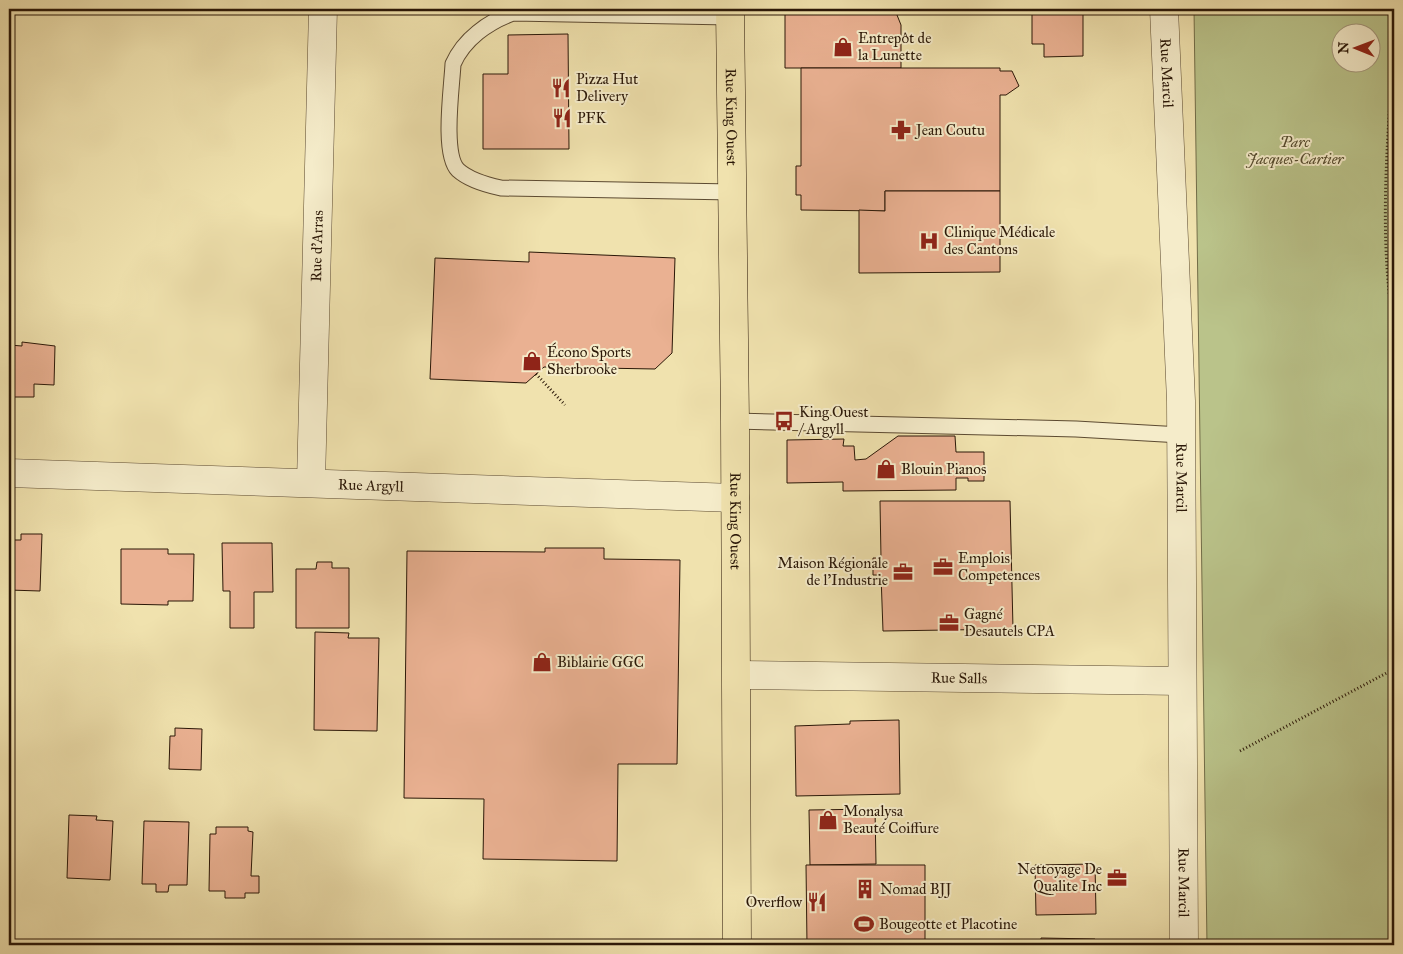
<svg xmlns="http://www.w3.org/2000/svg" width="1403" height="954" viewBox="0 0 1403 954" font-family="'IM FELL Great Primer',serif">
<style>
.green{fill:#bac38a;stroke:#726d48;fill-rule:evenodd}
.building{fill:#eab192;stroke:#2a1707}
.lines{fill:none;stroke-linecap:round;stroke-linejoin:round}
.service-casing{stroke:#5c4a31;stroke-width:17}
.minor-casing{stroke:#5c4a31;stroke-width:29}
.primary-casing{stroke:#2a1707;stroke-width:29}
.path{stroke:#2a1707;stroke-width:3;stroke-dasharray:1 2.5;stroke-linecap:butt}
.service{stroke:#f5ecca;stroke-width:15}
.minor{stroke:#f5ecca;stroke-width:28}
.primary{stroke:#f0e2ae;stroke-width:28}
.labels{text-anchor:middle;dominant-baseline:central;stroke-width:4;stroke-linejoin:round;paint-order:stroke}
.poi-label{font-size:15px;fill:#2a1707;stroke:#f5ecca;text-anchor:start}
.street-label{font-size:15px;fill:#2a1707;stroke:#f5ecca}
.park-label{font-size:15px;font-style:italic;fill:#554b2e;stroke:#f5ecca}
</style>
<rect width="100%" height="100%" fill="#f0e2ae"/>
<filter id="stains"><feTurbulence type="fractalNoise" baseFrequency=".004" numOctaves="4"/><feColorMatrix values="0 0 0 0 .2 0 0 0 0 .09 0 0 0 0 .02 0 0 0 .5 -.17"/></filter>
<radialGradient id="worn" r=".72"><stop offset=".6" stop-color="#630" stop-opacity="0"/><stop offset="1" stop-color="#630" stop-opacity=".3"/></radialGradient>
<path class="green" d="M1194,9H1394V945H1207ZM1370,32V62H1340V32Z"/>
<g class="building">
<polygon points="1032,9 1083,9 1083,56 1044,57 1044,44 1032,44"/>
<polygon points="895,10 901,25 901,68 785,68 785,11"/>
<polygon points="568,34 569,149 483,149 483,74 508,74 508,35"/>
<polygon points="801,68 1000,68 1000,71 1012,71 1019,86 1006,95 1000,95 1000,191 885,191 885,211 801,210 801,195 796,195 796,166 801,166"/>
<polygon points="885,191 1000,191 1000,272 859,273 859,210 885,211"/>
<polygon points="529,252 675,258 672,353 655,369 544,367 526,383 430,379 435,258 529,262"/>
<polygon points="22,342 55,346 54,385 34,384 34,397 9,397 9,345 22,346"/>
<polygon points="898,436 955,436 956,452 984,452 984,481 968,481 968,478 956,478 956,490 843,491 843,482 787,483 787,440 844,439 843,446 854,446 855,460 866,459"/>
<polygon points="880,501 1010,501 1013,629 883,631 881,575 873,575 873,558 881,558"/>
<polygon points="21,534 42,534 40,591 9,590 9,540 21,540"/>
<polygon points="222,543 272,543 273,592 254,592 254,628 230,628 230,591 223,591"/>
<polygon points="545,548 604,548 604,559 680,560 677,764 618,764 617,861 483,859 484,799 404,798 407,551 545,552"/>
<polygon points="121,549 168,549 168,554 194,554 193,601 168,601 168,605 121,604"/>
<polygon points="317,562 332,562 332,568 349,568 349,628 296,628 296,569 316,569"/>
<polygon points="315,632 349,633 348,638 379,638 377,731 314,730"/>
<polygon points="899,720 900,794 796,796 795,726 850,724 850,721"/>
<polygon points="175,728 202,729 201,770 169,769 170,736 175,736"/>
<polygon points="875,809 876,864 810,865 809,810"/>
<polygon points="69,815 97,816 96,820 113,821 110,880 67,878"/>
<polygon points="144,821 189,822 187,885 169,885 168,892 156,892 156,884 142,884"/>
<polygon points="216,827 248,827 248,831 253,832 251,876 259,876 259,893 245,893 245,898 225,898 225,891 209,891 210,834 216,834"/>
<polygon points="1095,864 1096,914 1036,915 1035,865"/>
<polygon points="806,865 925,865 925,945 807,945"/>
<polygon points="1041,938 1095,939 1095,945 1041,945"/>
</g>
<g class="lines">
<defs>
<g id="service">
<path d="M730,17L513,13C488,22 464,39 453,64C452,86 442,154 458,170C469,180 487,185 501,188L733,192"/>
<polyline points="735,421 1076,429 1181,435"/>
</g>
<g id="minor">
<path id="s1" d="M1164,9L1181,401L1184,945"/>
<path id="s2" d="M9,473L735,498"/>
<path id="s3" d="M311,482L323,9"/>
<path id="s4" d="M737,675L1182,681"/>
</g>
<g id="primary">
<path id="s5" d="M730,9L735,421L737,945"/>
</g>
</defs>
<use href="#service" class="service-casing"/>
<use href="#minor" class="minor-casing"/>
<use href="#primary" class="primary-casing"/>
<g class="path">
<path d="M1394,41C1388,138 1378,233 1394,329"/>
<polyline points="536,374 565,405"/>
<polyline points="1240,751 1394,669"/>
</g>
<use href="#service" class="service"/>
<use href="#minor" class="minor"/>
<use href="#primary" class="primary"/>
</g>
<defs>
<symbol id="shop-bare" viewBox="-9 -9 18 18"><path d="M-5-2.5h2.3a2.7 3.5 0 0 1 5.4 0H5L5.5 6h-11ZM-1.5-2.5h3a1.5 2.3 0 0 0-3 0Z" fill="#8f2418" stroke="#f5ecca" stroke-width="2.5" paint-order="stroke"/></symbol>
<symbol id="restaurant-bare" viewBox="-9 -9 18 18"><path d="M-5-6h1v4h1v-4h1v4h1v-4h1v5L-1.5 .5V6h-2V.5L-5-1ZM5-6V6H3V1.5H1.5Q1.5-4 5-6Z" fill="#8f2418" stroke="#f5ecca" stroke-width="2.5" paint-order="stroke"/></symbol>
<symbol id="pharmacy-bare" viewBox="-9 -9 18 18"><path d="M-2-6h4v4h4v4h-4v4h-4v-4h-4v-4h4Z" fill="#8f2418" stroke="#f5ecca" stroke-width="2.5" paint-order="stroke"/></symbol>
<symbol id="hospital-bare" viewBox="-9 -9 18 18"><path d="M-5-5h3v3.5h4V-5h3V5h-3V1.5h-4V5h-3Z" fill="#8f2418" stroke="#f5ecca" stroke-width="2.5" paint-order="stroke"/></symbol>
<symbol id="bus-bare" viewBox="-9 -9 18 18"><path d="M-5-6H5V4H4V6H2V4H-2V6H-4V4H-5ZM-3.5-4V0h7V-4ZM-3.5 1.2v1.5H-2V1.2ZM2 1.2v1.5H3.5V1.2Z" fill="#8f2418" stroke="#f5ecca" stroke-width="2.5" paint-order="stroke"/></symbol>
<symbol id="office-bare" viewBox="-9 -9 18 18"><path d="M-6-3h4V-5.5h4V-3h4V5H-6ZM-1-4.5V-3h2v-1.5ZM-6 0V1H6V0Z" fill="#8f2418" stroke="#f5ecca" stroke-width="2.5" paint-order="stroke"/></symbol>
<symbol id="building-bare" viewBox="-9 -9 18 18"><path d="M-4-6H4V6H1V3H-1V6H-4ZM-2.5-4.3h1.7v1.8h-1.7ZM.8-4.3h1.7v1.8H.8ZM-2.5-1h1.7V.8h-1.7ZM.8-1h1.7V.8H.8Z" fill="#8f2418" stroke="#f5ecca" stroke-width="2.5" paint-order="stroke"/></symbol>
<symbol id="stadium-bare" viewBox="-9 -9 18 18"><path d="M0-5a6.5 5 0 1 0 0 10a6.5 5 0 1 0 0-10ZM-3.5-1.8h7v3.6h-7Z" fill="#8f2418" stroke="#f5ecca" stroke-width="2.5" paint-order="stroke"/></symbol>
</defs>
<g fill-rule="evenodd">
<use href="#shop-bare" x="829" y="33" width="28" height="28"/>
<use href="#restaurant-bare" x="547" y="74" width="28" height="28"/>
<use href="#restaurant-bare" x="548" y="104" width="28" height="28"/>
<use href="#pharmacy-bare" x="887" y="116" width="28" height="28"/>
<use href="#hospital-bare" x="915" y="227" width="28" height="28"/>
<use href="#shop-bare" x="518" y="347" width="28" height="28"/>
<use href="#bus-bare" x="770" y="407" width="28" height="28"/>
<use href="#shop-bare" x="872" y="455" width="28" height="28"/>
<use href="#office-bare" x="929" y="553" width="28" height="28"/>
<use href="#office-bare" x="889" y="558" width="28" height="28"/>
<use href="#office-bare" x="935" y="609" width="28" height="28"/>
<use href="#shop-bare" x="528" y="648" width="28" height="28"/>
<use href="#shop-bare" x="814" y="806" width="28" height="28"/>
<use href="#office-bare" x="1103" y="864" width="28" height="28"/>
<use href="#building-bare" x="851" y="875" width="28" height="28"/>
<use href="#restaurant-bare" x="803" y="888" width="28" height="28"/>
<use href="#stadium-bare" x="850" y="910" width="28" height="28"/>
</g>
<g class="labels">
<g class="poi-label">
<text x="858" y="38">Entrepôt de<tspan x="858" dy="17">la Lunette</tspan></text>
<text x="576" y="79">Pizza Hut<tspan x="576" dy="17">Delivery</tspan></text>
<text x="577" y="118">PFK</text>
<text x="916" y="130">Jean Coutu</text>
<text x="944" y="232">Clinique Médicale<tspan x="944" dy="17">des Cantons</tspan></text>
<text x="547" y="352">Écono Sports<tspan x="547" dy="17">Sherbrooke</tspan></text>
<text x="799" y="412">King Ouest<tspan x="799" dy="17">/ Argyll</tspan></text>
<text x="901" y="469">Blouin Pianos</text>
<text x="958" y="558">Emplois<tspan x="958" dy="17">Competences</tspan></text>
<text x="888" y="563" text-anchor="end">Maison Régionale<tspan x="888" dy="17">de l'Industrie</tspan></text>
<text x="964" y="614">Gagné<tspan x="964" dy="17">Desautels CPA</tspan></text>
<text x="557" y="662">Biblairie GGC</text>
<text x="843" y="811">Monalysa<tspan x="843" dy="17">Beauté Coiffure</tspan></text>
<text x="1102" y="869" text-anchor="end">Nettoyage De<tspan x="1102" dy="17">Qualite Inc</tspan></text>
<text x="880" y="889">Nomad BJJ</text>
<text x="802" y="902" text-anchor="end">Overflow</text>
<text x="879" y="924">Bougeotte et Placotine</text>
</g>
<g class="street-label">
<text stroke="none"><textPath href="#s1" startOffset="64">Rue Marcil</textPath></text>
<text stroke="none"><textPath href="#s5" startOffset="108">Rue King Ouest</textPath></text>
<text stroke="none"><textPath href="#s3" startOffset="236">Rue d'Arras</textPath></text>
<text stroke="none"><textPath href="#s1" startOffset="469">Rue Marcil</textPath></text>
<text stroke="none"><textPath href="#s2" startOffset="362">Rue Argyll</textPath></text>
<text stroke="none"><textPath href="#s5" startOffset="512">Rue King Ouest</textPath></text>
<text stroke="none"><textPath href="#s4" startOffset="222">Rue Salls</textPath></text>
<text stroke="none"><textPath href="#s1" startOffset="874">Rue Marcil</textPath></text>
</g>
<g class="park-label">
<text x="1295" y="142">Parc<tspan x="1295" dy="17">Jacques-Cartier</tspan></text>
</g>
</g>
<rect width="1403" height="954" fill="none" stroke="#f0e2ae" stroke-width="30"/>
<rect x="10" y="10" width="1383" height="934" fill="none" stroke="#2a1707" stroke-width="2.5"/>
<rect x="15" y="15" width="1373" height="924" fill="none" stroke="#2a1707"/>
<g transform="translate(1356 48) rotate(271)"><circle r="24" fill="#f5ecca" stroke="#a4977c"/>
<path d="M0-4L9 19L0 12L-9 19Z" fill="#8f2418"/>
<text y="-8" font-size="14" font-weight="bold" text-anchor="middle" fill="#2a1707">N</text>
</g>
<rect width="100%" height="100%" filter="url(#stains)"/>
<rect width="100%" height="100%" fill="url(#worn)"/>
</svg>
